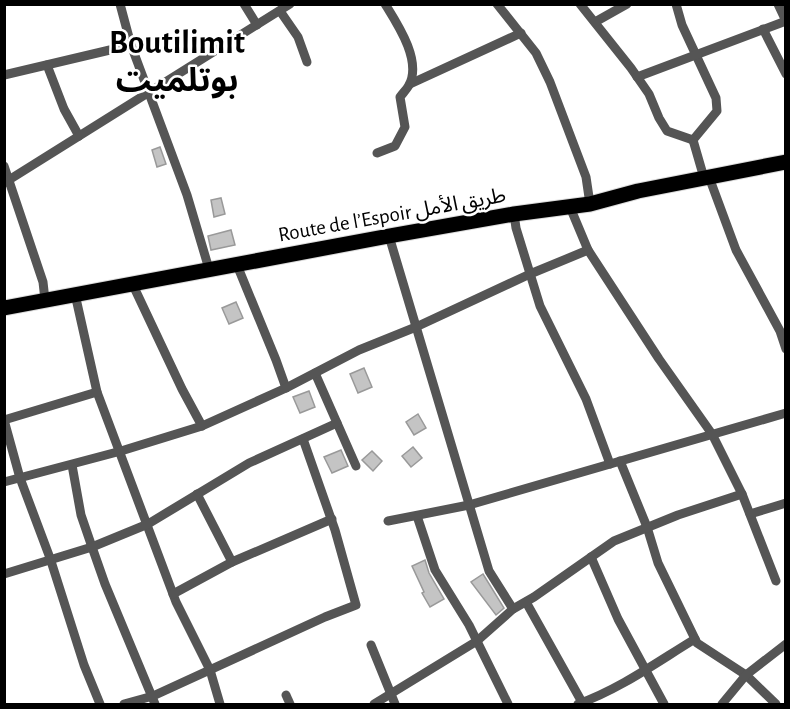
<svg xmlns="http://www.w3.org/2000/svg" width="790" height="709" viewBox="0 0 790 709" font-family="'Alegreya Sans','Noto Sans Arabic',sans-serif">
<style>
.building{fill:#c4c4c4;stroke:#999;stroke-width:1.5}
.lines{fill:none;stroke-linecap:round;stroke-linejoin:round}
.trunk-casing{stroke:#dbdbdb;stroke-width:17}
.minor{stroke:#555;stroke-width:9}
.trunk{stroke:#000;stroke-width:15}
.labels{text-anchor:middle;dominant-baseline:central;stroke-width:5;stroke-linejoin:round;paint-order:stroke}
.street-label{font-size:21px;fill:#000;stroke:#fff}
.town-label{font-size:33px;font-weight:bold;fill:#000;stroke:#fff}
</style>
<rect width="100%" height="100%" fill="#fff"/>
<g class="building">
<polygon points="160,147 166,164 157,167 152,150"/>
<polygon points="221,198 225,214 214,217 211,200"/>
<polygon points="231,230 235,245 211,250 208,236"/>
<polygon points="236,302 243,318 229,324 222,308"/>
<polygon points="364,368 372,387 358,393 350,374"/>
<polygon points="309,391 315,407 300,413 293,397"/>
<polygon points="418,414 426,428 414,435 406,422"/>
<polygon points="413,447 422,458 411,467 402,456"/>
<polygon points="341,450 348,466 332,473 324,457"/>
<polygon points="372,451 382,461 373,471 362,460"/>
<polygon points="425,560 429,573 444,599 430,607 422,593 424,592 412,566"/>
<polygon points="483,574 504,608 496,615 471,582"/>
</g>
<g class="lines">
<defs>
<polyline id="trunk" points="4,308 389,236 514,214 590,204 638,191 786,162"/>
</defs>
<use href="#trunk" class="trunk-casing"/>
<g class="minor">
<polyline points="120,4 131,45 187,195 209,269"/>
<polyline points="244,4 257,25"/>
<polyline points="497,4 536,53 550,82 586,177 590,204"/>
<polyline points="580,4 631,68 649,94 659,118 667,131 693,140"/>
<polyline points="676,4 682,25 716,98 717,111 693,140"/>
<polyline points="778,4 786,21"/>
<polyline points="280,11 298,37 307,62"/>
<polyline points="595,22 627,4"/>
<polyline points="763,29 786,74"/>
<polyline points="47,65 64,109 79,136"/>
<polyline points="4,75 131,45"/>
<polyline points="637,77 786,21"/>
<polyline points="410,84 521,33"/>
<polyline points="693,140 704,178"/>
<path d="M377,153L395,146L405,127L400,97C403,93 407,89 409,85C422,61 398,25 385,4"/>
<polyline points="4,166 43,282 45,300"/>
<polyline points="709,177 736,250 780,331 786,349"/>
<polyline points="4,183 290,4"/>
<polyline points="570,207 588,250 659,359 712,434 742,494 776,581"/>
<polyline points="514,214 516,228 540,306 586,399 610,464"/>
<polyline points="389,236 489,571 513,609"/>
<polyline points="237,265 276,360 286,388"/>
<polyline points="132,283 182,389 202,426"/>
<polyline points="75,294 97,392 176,602 210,670 220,704"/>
<polyline points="315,373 356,466"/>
<polyline points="4,420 20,478 50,558 84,665 100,704"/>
<polyline points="4,420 97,392"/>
<polyline points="620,461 647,527 658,563 697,643 746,675 776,704"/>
<polyline points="72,465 81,515 92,547 105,584 155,704"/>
<polyline points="4,482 121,451 202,426 286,388 359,350 416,327 530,274 588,250"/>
<polyline points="197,494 232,562"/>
<polyline points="750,514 786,503"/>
<polyline points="417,516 435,570 469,625 508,704"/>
<polyline points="388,521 469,505 786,413"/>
<polyline points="591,557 618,619 664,704"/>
<polyline points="4,574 92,547 148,524 249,463 337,423"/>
<polyline points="173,594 232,562 332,519"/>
<polyline points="526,602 583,704"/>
<polyline points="371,645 395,704"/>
<polyline points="286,695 290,704"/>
<polyline points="124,704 153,696 325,617 356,605 335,530 303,439"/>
<polyline points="374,704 477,641 513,609 534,597 614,541 678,515 742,494"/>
<path d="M578,704C620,689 657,662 695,639"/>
<polyline points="722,704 746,675 786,644"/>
</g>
<use href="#trunk" class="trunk"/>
</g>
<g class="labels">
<g class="street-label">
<text transform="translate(392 215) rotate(-10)">Route de l’Espoir طريق الأمل</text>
</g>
<g class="town-label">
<text x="177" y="43">Boutilimit<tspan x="177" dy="38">بوتلميت</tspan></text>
</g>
</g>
<rect width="790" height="709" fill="none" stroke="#000000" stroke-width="12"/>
</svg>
